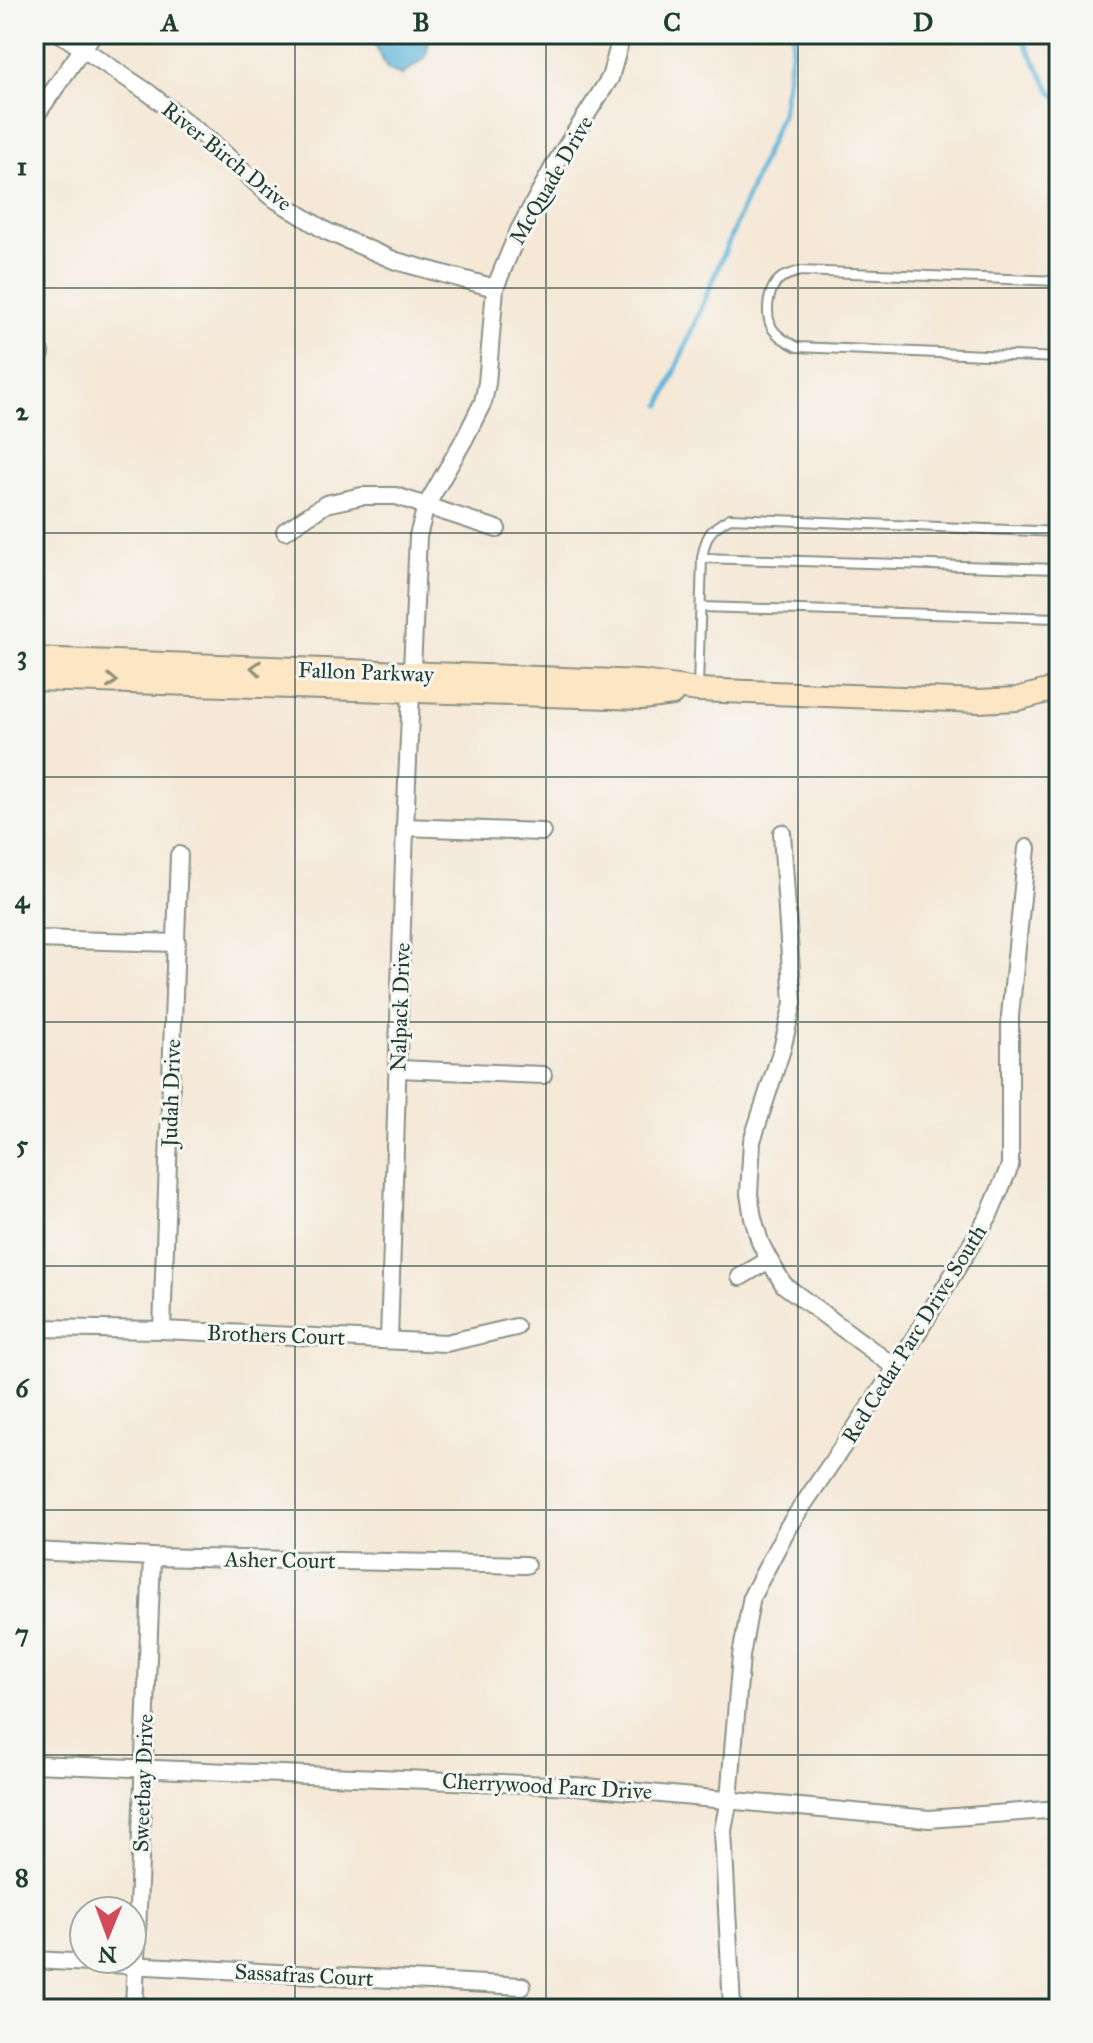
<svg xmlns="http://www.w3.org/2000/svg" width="1093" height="2043" viewBox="0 0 1093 2043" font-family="'IM FELL Great Primer',serif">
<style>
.water{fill:#5eb5db;stroke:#3e7988;stroke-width:2}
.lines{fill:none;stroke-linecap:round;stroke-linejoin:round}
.stream{stroke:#5eb5db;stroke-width:5}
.lane-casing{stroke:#8a9286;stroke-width:12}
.street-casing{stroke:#8a9286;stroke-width:20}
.secondary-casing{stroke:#8a9286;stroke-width:26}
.lane{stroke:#fff;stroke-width:8}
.street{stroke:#fff;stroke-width:16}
.secondary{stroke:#fce6c4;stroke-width:22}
.oneway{stroke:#8e927c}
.grid{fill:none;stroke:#1f3d34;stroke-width:2;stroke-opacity:0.55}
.labels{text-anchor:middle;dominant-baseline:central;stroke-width:6;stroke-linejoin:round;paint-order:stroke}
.street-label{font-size:22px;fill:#1f3d34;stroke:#f6f6f2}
.neatline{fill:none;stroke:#1f3d34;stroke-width:3}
.grid-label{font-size:26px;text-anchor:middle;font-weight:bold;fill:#1f3d34}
</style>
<rect width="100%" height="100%" fill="#f6f6f2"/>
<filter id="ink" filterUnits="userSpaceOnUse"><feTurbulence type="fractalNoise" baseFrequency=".0125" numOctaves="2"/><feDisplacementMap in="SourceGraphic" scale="16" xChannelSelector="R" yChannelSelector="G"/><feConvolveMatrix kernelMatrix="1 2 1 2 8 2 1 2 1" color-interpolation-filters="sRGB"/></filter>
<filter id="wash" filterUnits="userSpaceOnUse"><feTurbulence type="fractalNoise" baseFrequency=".006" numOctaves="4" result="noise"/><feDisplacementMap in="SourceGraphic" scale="32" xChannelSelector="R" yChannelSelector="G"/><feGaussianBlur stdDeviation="1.8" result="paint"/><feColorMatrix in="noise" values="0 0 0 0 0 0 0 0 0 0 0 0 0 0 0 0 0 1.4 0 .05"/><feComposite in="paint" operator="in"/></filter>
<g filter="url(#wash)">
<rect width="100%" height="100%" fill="#f5e8d7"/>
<polygon class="water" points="377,34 430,34 426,57 402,75 387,69 374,42"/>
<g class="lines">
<g class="stream">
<polyline points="1020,34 1051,91 1059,99"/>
<polyline points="661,405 782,113 794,34"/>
</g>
</g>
</g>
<g filter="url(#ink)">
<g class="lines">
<defs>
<g id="lane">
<path d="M1059,281L800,271C795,273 786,275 781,278C768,287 765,312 771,326C776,336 788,342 797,347L1059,358"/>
<polyline points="702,558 1059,569"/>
<polyline points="701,607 1059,618"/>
<path d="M698,687L702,558C706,535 710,529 730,518L1059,532"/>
</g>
<g id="street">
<polyline points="61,34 149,93 215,145 270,196 326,231 396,261 495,288"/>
<polyline points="34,118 93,34"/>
<polyline points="34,341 41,354"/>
<polyline points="285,531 326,504 362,496 396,496 497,529"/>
<polyline points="405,827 542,832"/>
<polyline points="782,833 793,1003 782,1049 752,1141 749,1194 753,1218 760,1242 769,1260 784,1285 896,1368"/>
<polyline points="34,939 177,943"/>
<polyline points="398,1069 543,1075"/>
<polyline points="740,1277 769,1260"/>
<polyline points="34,1328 162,1330 446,1343 516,1327"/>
<polyline points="162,1330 179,855"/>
<polyline points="389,1340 405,827 418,536 426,506 465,438 483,402 487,383 495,288 519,230 555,164 610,78 620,42 620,34"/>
<polyline points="34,1551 152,1557 526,1565"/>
<polyline points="34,1764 575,1786 929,1819 1059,1809"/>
<polyline points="34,1960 522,1986"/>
<polyline points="134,2009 152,1557"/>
<polyline points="732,2009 723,1830 729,1799 741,1656 752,1596 788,1527 896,1368 988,1217 1010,1166 1010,1016 1027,848"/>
</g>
<g id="secondary">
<polyline points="34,659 642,682 698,690 979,701 1017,699 1059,688"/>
<polyline points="34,679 642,698 672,694"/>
</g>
</defs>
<use href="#lane" class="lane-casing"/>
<use href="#street" class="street-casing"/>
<use href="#secondary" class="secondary-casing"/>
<use href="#lane" class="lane"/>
<use href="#street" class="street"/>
<use href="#secondary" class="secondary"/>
</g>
<defs><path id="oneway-chevron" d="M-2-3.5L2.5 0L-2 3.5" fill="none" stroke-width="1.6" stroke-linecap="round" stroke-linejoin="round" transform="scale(2)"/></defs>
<g class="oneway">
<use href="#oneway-chevron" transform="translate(256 668) rotate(-178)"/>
<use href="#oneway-chevron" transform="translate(112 681) rotate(2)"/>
</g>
</g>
<path class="grid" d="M295,34V2009M546,34V2009M798,34V2009M34,288H1059M34,533H1059M34,777H1059M34,1022H1059M34,1266H1059M34,1510H1059M34,1755H1059"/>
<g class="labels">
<g class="street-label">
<text transform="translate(227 156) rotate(39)">River Birch Drive</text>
<text transform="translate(551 180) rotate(-60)">McQuade Drive</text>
<text transform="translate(366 672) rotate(2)">Fallon Parkway</text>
<text transform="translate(400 1007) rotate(-88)">Nalpack Drive</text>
<text transform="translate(171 1093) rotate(-88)">Judah Drive</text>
<text transform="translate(914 1334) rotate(-58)">Red Cedar Parc Drive South</text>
<text transform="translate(276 1335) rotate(2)">Brothers Court</text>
<text transform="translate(280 1560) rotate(1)">Asher Court</text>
<text transform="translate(143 1783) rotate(-88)">Sweetbay Drive</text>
<text transform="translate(547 1786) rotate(3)">Cherrywood Parc Drive</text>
<text transform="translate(304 1975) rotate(3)">Sassafras Court</text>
</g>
</g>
<rect width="1093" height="2043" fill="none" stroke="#f6f6f2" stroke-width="88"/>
<g transform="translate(108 1935) rotate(181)"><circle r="38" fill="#f6f6f2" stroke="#a0aca6" stroke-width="2"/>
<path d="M0-6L14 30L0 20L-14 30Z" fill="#d1495b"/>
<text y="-12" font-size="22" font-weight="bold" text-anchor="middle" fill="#1f3d34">N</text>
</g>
<rect x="44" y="44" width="1005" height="1955" class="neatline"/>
<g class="grid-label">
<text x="170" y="31">A</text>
<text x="421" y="31">B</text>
<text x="672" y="31">C</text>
<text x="923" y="31">D</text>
<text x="22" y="175">1</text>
<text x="22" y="420">2</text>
<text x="22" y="664">3</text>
<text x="22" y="908">4</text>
<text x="22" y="1153">5</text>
<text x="22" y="1397">6</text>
<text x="22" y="1642">7</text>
<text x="22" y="1886">8</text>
</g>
</svg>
